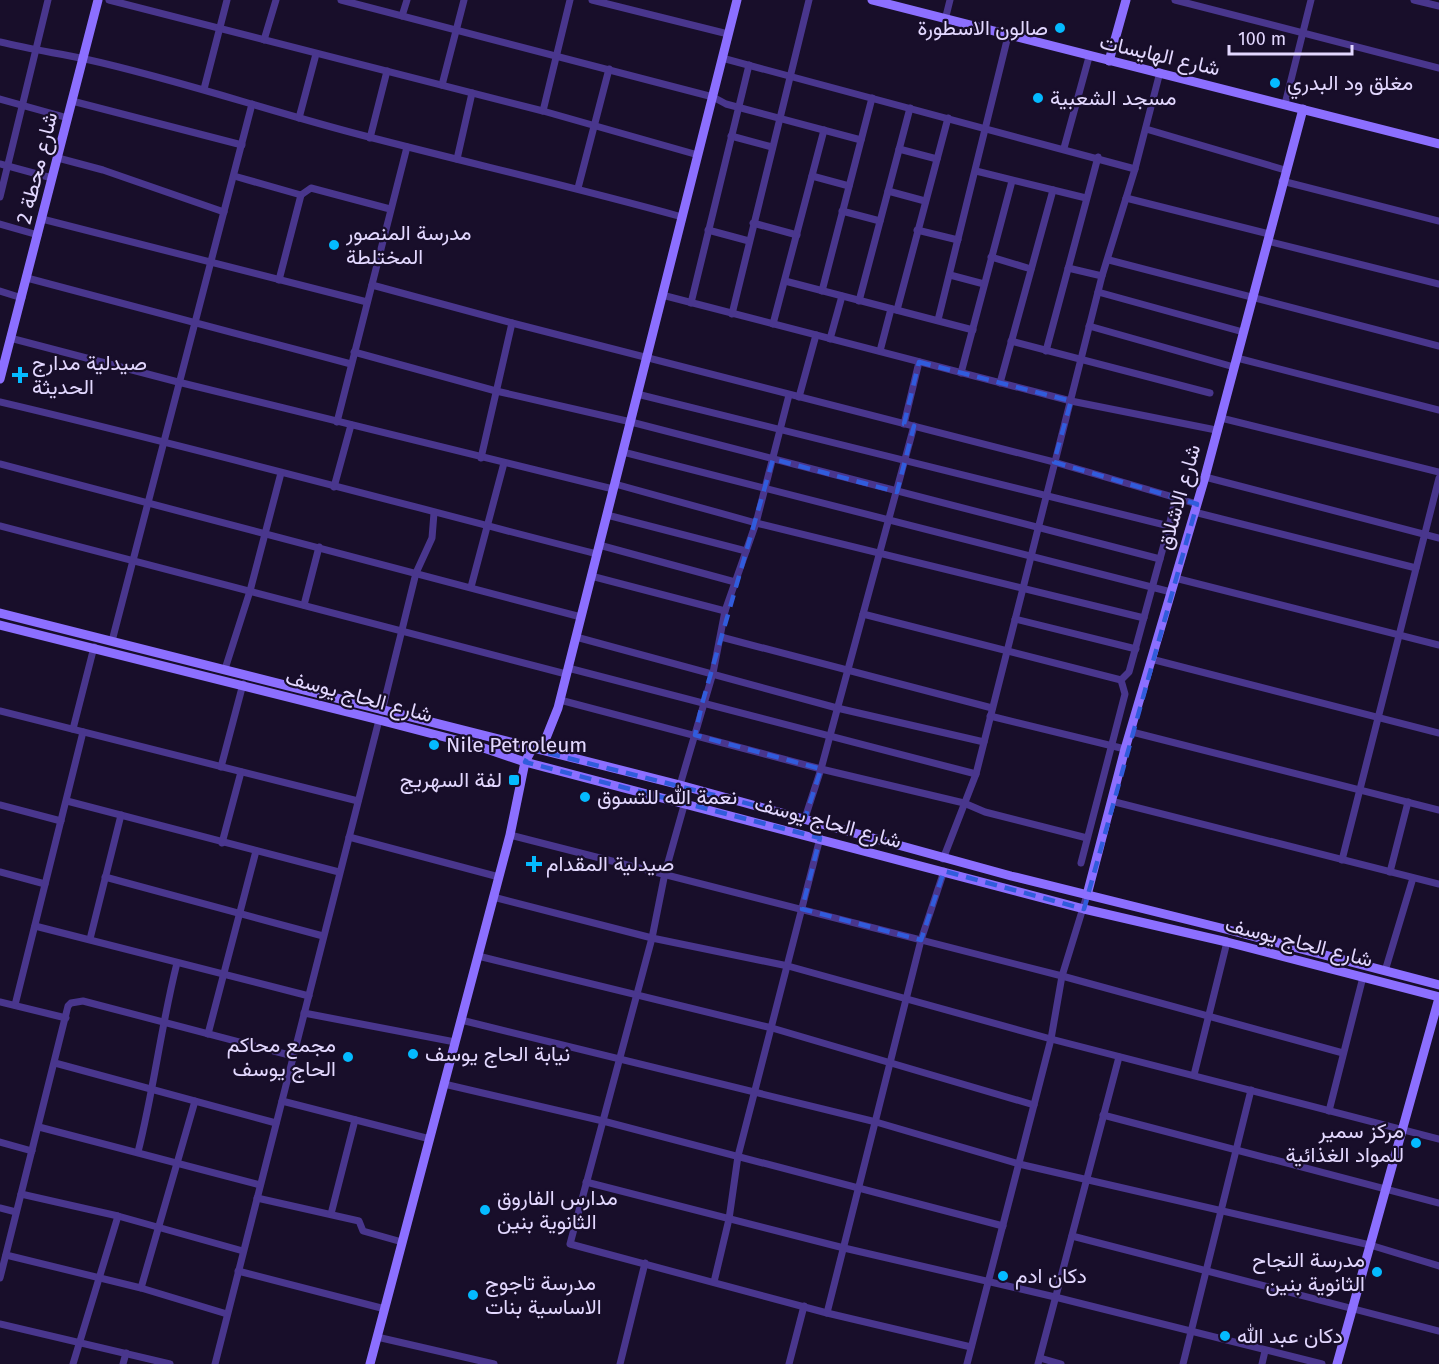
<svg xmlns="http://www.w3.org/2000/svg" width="1439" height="1364" viewBox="0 0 1439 1364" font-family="'Fira Sans',Vazirmatn,sans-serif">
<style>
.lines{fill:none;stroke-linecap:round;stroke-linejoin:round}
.street{stroke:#49368d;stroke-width:7}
.secondary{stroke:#8c6fff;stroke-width:9}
.marked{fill:none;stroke:#315cdc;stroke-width:4.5;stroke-dasharray:12 8;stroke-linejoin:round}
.poi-dot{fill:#04baff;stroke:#180e2a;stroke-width:2}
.labels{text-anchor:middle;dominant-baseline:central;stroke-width:4.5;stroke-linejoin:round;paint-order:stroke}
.poi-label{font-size:21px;fill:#e3d8ff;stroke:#180e2a;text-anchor:start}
.street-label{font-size:21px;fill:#e3d8ff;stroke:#180e2a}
</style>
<rect width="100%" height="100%" fill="#180e2a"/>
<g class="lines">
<g class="street">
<polyline points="109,0 543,111 698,155"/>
<polyline points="341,0 713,97 726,104 861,140"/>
<polyline points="592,0 728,34"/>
<polyline points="1175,0 1439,68"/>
<polyline points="1414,0 1439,6"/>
<polyline points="402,16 407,0"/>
<polyline points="945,20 950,0"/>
<polyline points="264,40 276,0"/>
<path d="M0,42C28,49 56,53 85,59C181,80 274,113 369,137C473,164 578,188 682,217"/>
<polyline points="722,58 1135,169"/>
<polyline points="442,85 464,0"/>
<polyline points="204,89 227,0"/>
<polyline points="0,99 68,118"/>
<polyline points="72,101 242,145"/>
<polyline points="1285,104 1311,0"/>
<polyline points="543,111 570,0"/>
<polyline points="299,118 316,54"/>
<polyline points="1146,129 1285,170"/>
<polyline points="731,136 772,147"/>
<polyline points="370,138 387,71"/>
<polyline points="1064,148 1089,57"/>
<polyline points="899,149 937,159"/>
<polyline points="58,158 103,170 224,212"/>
<polyline points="457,159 472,93"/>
<polyline points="0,164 52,178"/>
<polyline points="976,171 1086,198"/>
<polyline points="234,176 301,195 311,188 390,209"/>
<polyline points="812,176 849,186"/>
<polyline points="1282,181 1439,221"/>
<polyline points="578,188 609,69"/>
<polyline points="888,191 925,201"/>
<polyline points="0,197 48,0"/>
<polyline points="1126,198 1269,234"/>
<polyline points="842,211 880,221"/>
<polyline points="42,219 367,302"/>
<polyline points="753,223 797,235"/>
<polyline points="0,224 38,235"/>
<polyline points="708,230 749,241"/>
<polyline points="917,230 958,240"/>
<polyline points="1267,241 1439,284"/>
<polyline points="991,257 1031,269"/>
<polyline points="1109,260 1439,346"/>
<polyline points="1068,268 1102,276"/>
<polyline points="950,275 984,284"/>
<polyline points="27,278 351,364"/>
<polyline points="279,280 301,195"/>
<polyline points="785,281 973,330"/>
<polyline points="372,285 512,323 1054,462 1197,504"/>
<polyline points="0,291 22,298"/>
<polyline points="822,291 872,98"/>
<polyline points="1098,292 1243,332"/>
<polyline points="662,295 1071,401 1216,430"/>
<polyline points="859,301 910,108"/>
<polyline points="691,303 749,65"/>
<polyline points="897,310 948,118"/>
<polyline points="732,314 809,0"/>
<polyline points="938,320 1008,36"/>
<polyline points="773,324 824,130"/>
<polyline points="1089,326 1234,367"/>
<polyline points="10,338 178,382 613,489"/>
<polyline points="830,339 842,296"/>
<polyline points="1011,341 1210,393"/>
<polyline points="880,351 891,309"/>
<polyline points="1046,351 1098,157"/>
<polyline points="354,352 496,391 631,422 1160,559"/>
<polyline points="1237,358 1439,410"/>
<polyline points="961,373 1012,181"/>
<polyline points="1000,383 1053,190"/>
<polyline points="637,394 1165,525 1169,526 1176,496"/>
<polyline points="799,397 816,335"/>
<path d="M0,402C200,449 398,503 597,554"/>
<polyline points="1221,418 1439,472"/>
<polyline points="337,422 407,147"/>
<polyline points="904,424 919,362"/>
<polyline points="623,452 1171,592"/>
<polyline points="481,458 512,323"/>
<polyline points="0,464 581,617"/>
<polyline points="1205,477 1439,538"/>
<polyline points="615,484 756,523 1144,618"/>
<polyline points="334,487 351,425"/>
<polyline points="1194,512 1416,568"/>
<polyline points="607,515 746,551"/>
<polyline points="0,526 566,674"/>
<polyline points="599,545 735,582"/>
<polyline points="591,576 725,611"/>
<polyline points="1175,578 1439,645"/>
<polyline points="471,587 504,463"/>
<polyline points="304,605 319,547"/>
<polyline points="863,614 1121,680"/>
<polyline points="1015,619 1136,649"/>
<polyline points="576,637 837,708 984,742"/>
<polyline points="721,637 992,708"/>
<polyline points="112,641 252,104"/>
<polyline points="1151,659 1439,733"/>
<polyline points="568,668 976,774"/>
<polyline points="225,669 250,591 281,473"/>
<polyline points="560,700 821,769 964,803 985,812 1087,838"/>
<polyline points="0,711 358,801"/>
<polyline points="382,711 416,573 432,538 434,513"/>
<polyline points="990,716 1125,749"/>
<polyline points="73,729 94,647"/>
<polyline points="1132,732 1439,810"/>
<polyline points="221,767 243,684"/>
<polyline points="680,785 713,673 725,611 756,523 789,395"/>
<polyline points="67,801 339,872"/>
<polyline points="1111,801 1439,884"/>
<polyline points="685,802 665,873 652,938 570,1244 827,1313 971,1347"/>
<polyline points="0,805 61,821"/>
<polyline points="805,818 821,769 914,426"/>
<polyline points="510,835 1062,976 1343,1053"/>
<polyline points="349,837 499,877"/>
<polyline points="222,843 241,772"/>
<polyline points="943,859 976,774 1102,276 1135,169 1160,72"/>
<polyline points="1342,860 1439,478"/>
<polyline points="1081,863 1125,694 1121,680 1129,672 1169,526"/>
<polyline points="0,872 45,884"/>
<polyline points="1390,872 1408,802"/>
<polyline points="105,877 323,936"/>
<polyline points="493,897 652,938 788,966 1051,1039 1439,1139"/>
<polyline points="35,926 309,996"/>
<polyline points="90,939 121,815"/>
<polyline points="478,956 772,1028 1034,1105"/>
<polyline points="1385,971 1413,878"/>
<polyline points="0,1002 66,1018"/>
<polyline points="15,1005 83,732"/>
<polyline points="304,1013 455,1042"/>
<polyline points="461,1020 876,1122 1019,1164 1370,1245 1439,1266"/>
<polyline points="208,1034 256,851"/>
<polyline points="55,1063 276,1123"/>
<polyline points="1194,1075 1227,942"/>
<polyline points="444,1084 603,1121 1003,1226"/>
<polyline points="282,1101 430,1139"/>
<polyline points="1329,1111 1363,977"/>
<polyline points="1103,1115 1439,1203"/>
<polyline points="39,1127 260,1185"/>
<polyline points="0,1142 32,1151"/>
<path d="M138,1152C154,1089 161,1026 177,963"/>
<polyline points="586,1182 844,1248 1055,1297 1322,1364"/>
<polyline points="21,1194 118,1216 243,1251"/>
<polyline points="257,1198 359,1221 363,1231 402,1242"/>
<polyline points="0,1208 16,1212"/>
<polyline points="331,1214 355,1120"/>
<polyline points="1072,1236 1439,1331"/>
<polyline points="6,1255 141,1288 227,1314"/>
<polyline points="238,1271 385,1309"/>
<polyline points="0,1278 68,1006 71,1003 83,1001 293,1056"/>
<polyline points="714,1282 729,1219 738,1156 820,838"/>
<polyline points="141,1288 195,1101"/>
<polyline points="827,1313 921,940 944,871"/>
<polyline points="0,1324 170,1364"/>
<polyline points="377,1337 494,1364"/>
<polyline points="1040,1358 1061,1364"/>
<polyline points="73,1364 118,1216"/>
<polyline points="123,1364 126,1353"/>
<polyline points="215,1364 379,720"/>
<polyline points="620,1364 645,1263"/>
<polyline points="789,1364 804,1306"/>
<polyline points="967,1364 1051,1039 1062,976 1087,895"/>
<polyline points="1038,1364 1119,1057"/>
<polyline points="1183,1364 1251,1090"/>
<polyline points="1262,1364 1265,1351"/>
</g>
<g class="secondary">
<polyline points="872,0 1439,144"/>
<polyline points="1109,61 1126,0"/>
<polyline points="0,379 98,0"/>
<polyline points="0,613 680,785 1011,876 1229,930 1439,985"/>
<polyline points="0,625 379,720 475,745 525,762 1084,909 1227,942 1439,997"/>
<polyline points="1087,895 1125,749 1205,477 1303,109"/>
<polyline points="370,1364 510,835 525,762 532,749 544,743 558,708 737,0"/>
<polyline points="1337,1364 1439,998"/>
</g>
</g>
<path class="marked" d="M919,362L1071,401L1054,462L1197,504L1084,909L944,871L921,940L802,909L820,838L525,762L532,749L805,818L821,769L695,735L702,704L773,459L897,492L914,426L904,424Z"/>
<g class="poi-dot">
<circle cx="1060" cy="28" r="6"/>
<circle cx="1275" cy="83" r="6"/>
<circle cx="1038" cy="98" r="6"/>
<circle cx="334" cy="245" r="6"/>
<path d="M17 366h6v6h6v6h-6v6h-6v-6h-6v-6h6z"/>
<circle cx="434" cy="745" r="6"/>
<rect x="508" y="774" width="12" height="12" rx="3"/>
<circle cx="585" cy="797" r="6"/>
<path d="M531 855h6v6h6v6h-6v6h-6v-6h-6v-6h6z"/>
<circle cx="413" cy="1054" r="6"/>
<circle cx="348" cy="1057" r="6"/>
<circle cx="1416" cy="1143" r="6"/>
<circle cx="485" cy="1210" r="6"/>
<circle cx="1377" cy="1272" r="6"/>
<circle cx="1003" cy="1276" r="6"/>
<circle cx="473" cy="1295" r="6"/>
<circle cx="1225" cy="1336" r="6"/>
</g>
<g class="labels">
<g class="poi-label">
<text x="1048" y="28" text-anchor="end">صالون الاسطورة</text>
<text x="1287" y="83">مغلق ود البدري</text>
<text x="1050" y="98">مسجد الشعبية</text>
<text x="346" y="233">مدرسة المنصور<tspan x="346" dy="24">المختلطة</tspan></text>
<text x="32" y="363">صيدلية مدارج<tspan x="32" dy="24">الحديثة</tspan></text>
<text x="446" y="745">Nile Petroleum</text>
<text x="502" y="780" text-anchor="end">لفة السهريج</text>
<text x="597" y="797">نعمة الله للتسوق</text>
<text x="546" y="864">صيدلية المقدام</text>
<text x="336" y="1045" text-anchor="end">مجمع محاكم<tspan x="336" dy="24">الحاج يوسف</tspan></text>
<text x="425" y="1054">نيابة الحاج يوسف</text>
<text x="1404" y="1131" text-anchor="end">مركز سمير<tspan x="1404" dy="24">للمواد الغذائية</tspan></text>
<text x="497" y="1198">مدارس الفاروق<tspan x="497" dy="24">الثانوية بنين</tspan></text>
<text x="1365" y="1260" text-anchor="end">مدرسة النجاح<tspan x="1365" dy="24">الثانوية بنين</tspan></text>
<text x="1015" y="1276">دكان ادم</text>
<text x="485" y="1283">مدرسة تاجوج<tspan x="485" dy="24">الاساسية بنات</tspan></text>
<text x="1237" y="1336">دكان عبد الله</text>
</g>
<g class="street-label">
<text transform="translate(1160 55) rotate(13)">شارع الهايسات</text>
<text transform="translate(37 168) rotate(-76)">شارع محطة 2</text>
<text transform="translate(1179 497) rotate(-74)">شارع الاشلاق</text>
<text transform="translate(359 696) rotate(15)">شارع الحاج يوسف</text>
<text transform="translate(828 822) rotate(15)">شارع الحاج يوسف</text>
<text transform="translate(1299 942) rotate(14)">شارع الحاج يوسف</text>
</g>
</g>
<path d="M1229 45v9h123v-9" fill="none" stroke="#e3d8ff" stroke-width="3"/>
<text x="1238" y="45" font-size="18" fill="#e3d8ff" stroke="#180e2a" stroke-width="4.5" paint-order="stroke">100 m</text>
</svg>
